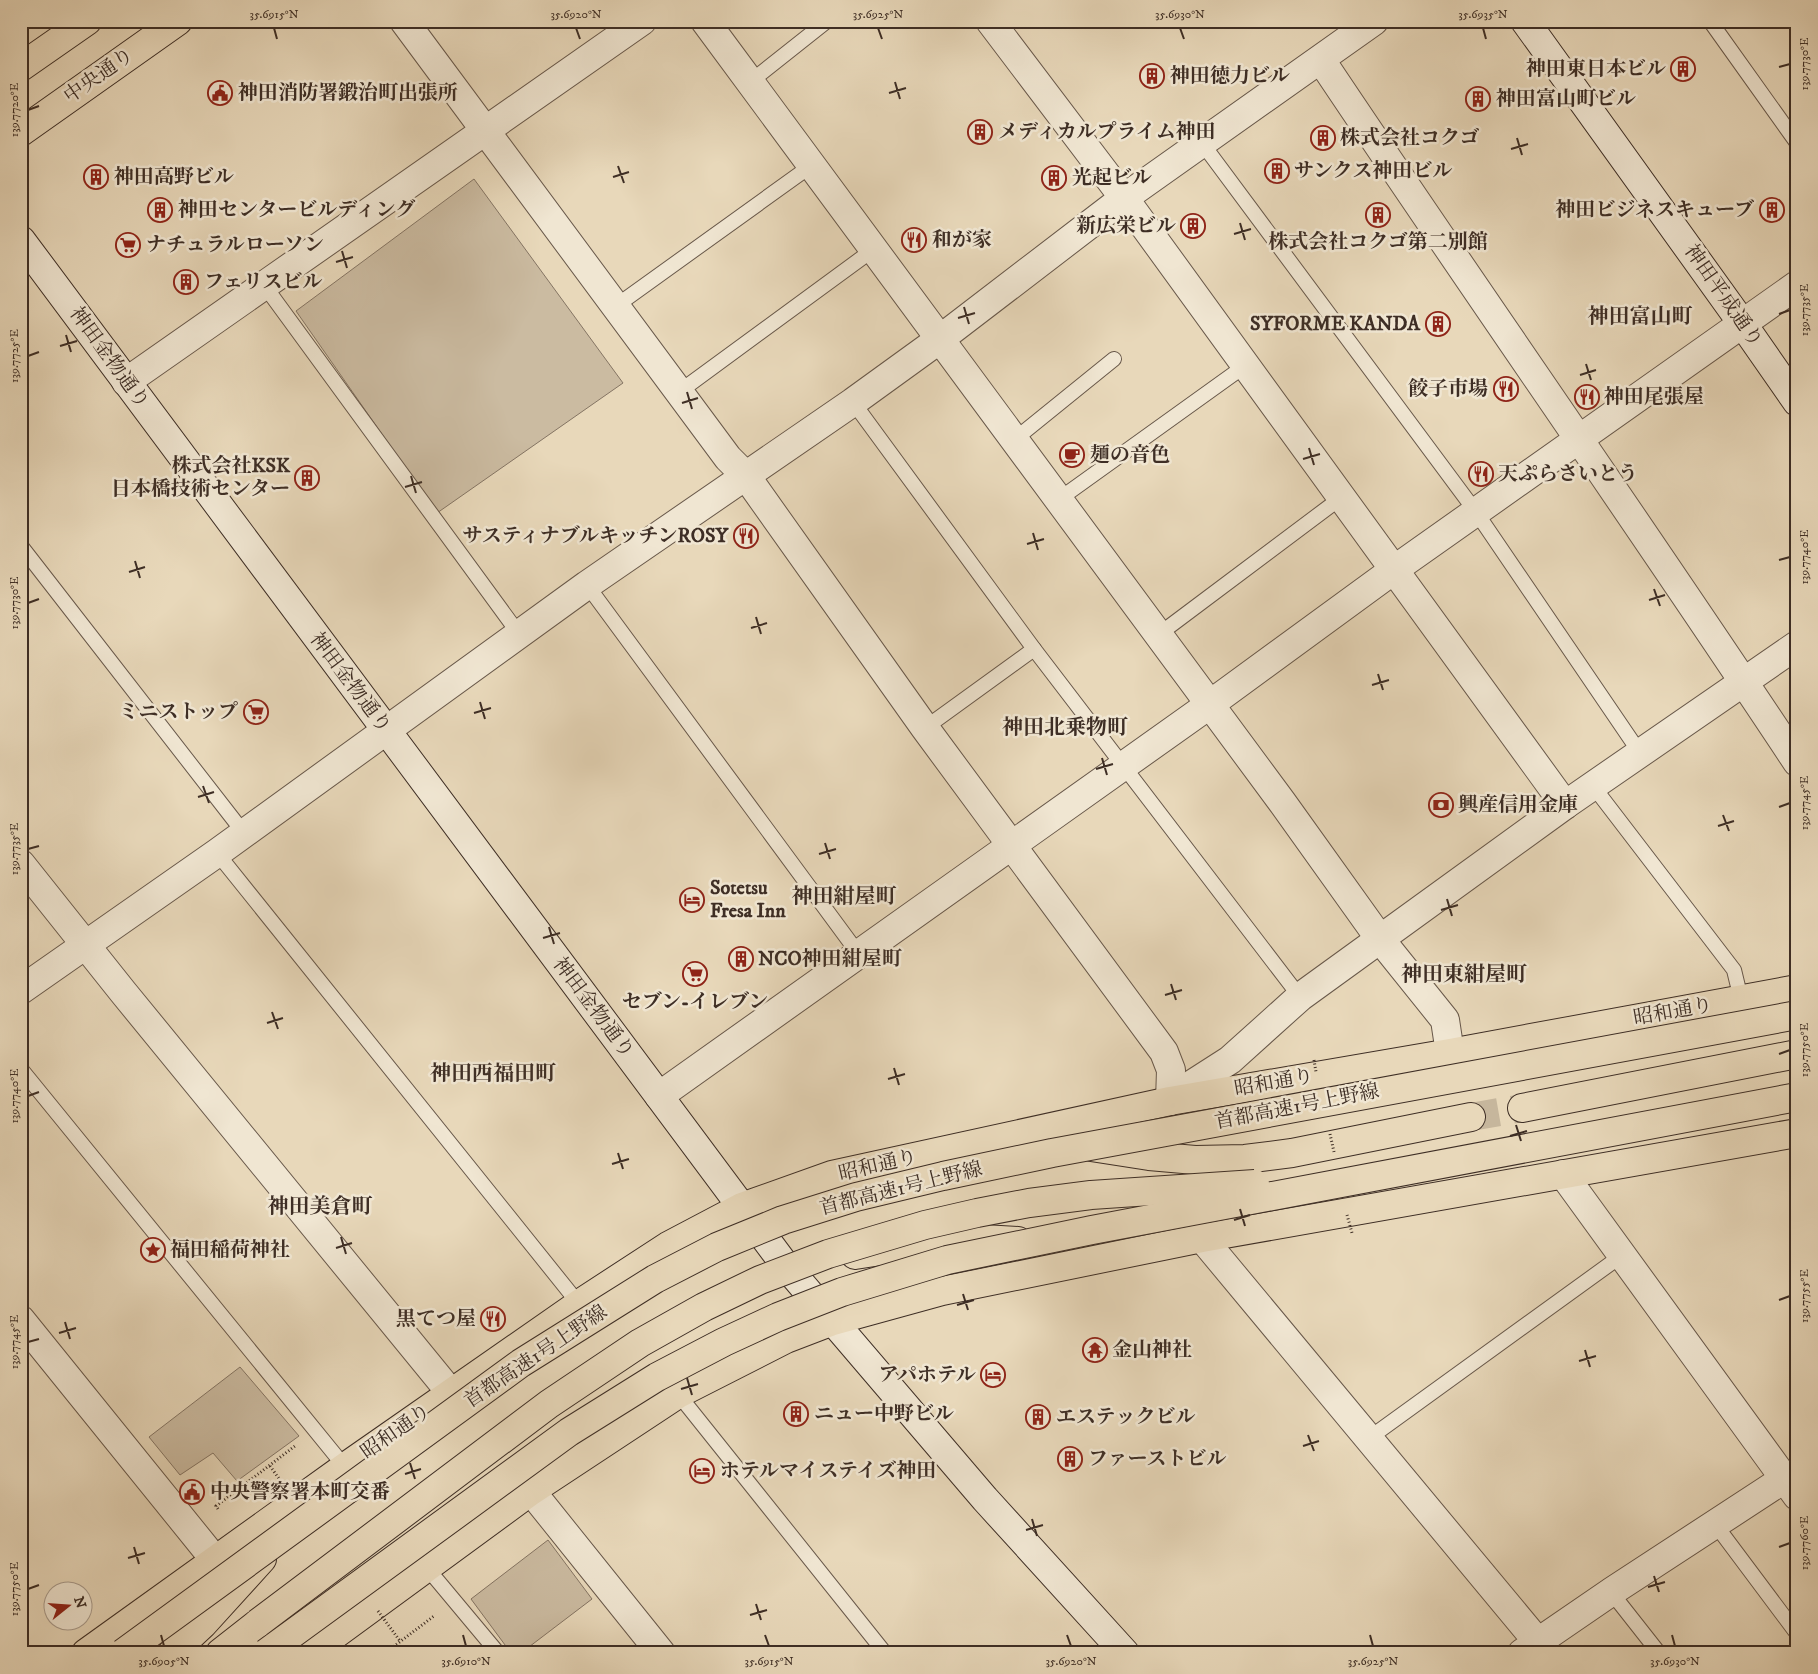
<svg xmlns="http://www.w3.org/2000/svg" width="1818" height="1674" viewBox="0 0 1818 1674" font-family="'IM FELL DW Pica','Noto Serif JP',serif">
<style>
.green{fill:#cbbba1;stroke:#847463}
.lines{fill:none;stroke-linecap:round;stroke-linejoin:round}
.highway-tunnel{stroke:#c6b69c;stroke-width:28;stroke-dasharray:28 14;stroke-linecap:butt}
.lane-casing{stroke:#68584a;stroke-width:16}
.street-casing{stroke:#68584a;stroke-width:30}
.secondary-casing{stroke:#3e2e25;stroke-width:30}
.highway-casing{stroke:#3e2e25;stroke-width:30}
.path{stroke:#3e2e25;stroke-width:3;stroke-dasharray:1 2.5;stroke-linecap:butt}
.lane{stroke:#f0e6d2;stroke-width:14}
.street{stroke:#f0e6d2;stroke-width:28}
.secondary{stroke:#f0e6d2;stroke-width:28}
.highway{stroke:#e8d8ba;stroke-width:28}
.highway-bridge-casing{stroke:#3e2e25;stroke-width:30;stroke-linecap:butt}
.path-bridge{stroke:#3e2e25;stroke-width:3;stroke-dasharray:1 2.5;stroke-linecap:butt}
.highway-bridge{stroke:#e8d8ba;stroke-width:28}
.ticks{fill:none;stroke:#3e2e25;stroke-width:2}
.labels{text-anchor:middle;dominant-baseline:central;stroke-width:5;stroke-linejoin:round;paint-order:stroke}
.poi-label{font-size:20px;font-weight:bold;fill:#3e2e25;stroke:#f0e6d2;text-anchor:start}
.street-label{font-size:20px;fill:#3e2e25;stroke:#f0e6d2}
.neighbourhood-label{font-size:21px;font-weight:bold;fill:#3e2e25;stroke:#f0e6d2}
.neatline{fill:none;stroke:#3e2e25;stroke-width:2}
.ticks-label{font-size:12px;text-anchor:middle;fill:#3e2e25}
</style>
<rect width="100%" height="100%" fill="#e8d8ba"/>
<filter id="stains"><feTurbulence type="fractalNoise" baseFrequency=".004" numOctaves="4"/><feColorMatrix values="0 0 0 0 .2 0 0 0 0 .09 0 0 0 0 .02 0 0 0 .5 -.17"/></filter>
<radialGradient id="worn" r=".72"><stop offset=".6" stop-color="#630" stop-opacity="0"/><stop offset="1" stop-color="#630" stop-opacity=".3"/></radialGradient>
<g class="green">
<polygon points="474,179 623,383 437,513 296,311"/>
<polygon points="240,1367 299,1436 237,1481 213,1453 180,1475 149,1437"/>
<polygon points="548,1540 592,1599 521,1653 511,1653 471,1599"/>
</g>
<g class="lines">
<polyline class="highway-tunnel" points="1471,1117 1522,1108"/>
<defs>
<g id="lane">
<polyline points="1710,21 1797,143"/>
<polyline points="750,82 827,21"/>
<polyline points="1202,143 1476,512 1640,753"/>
<polyline points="264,285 519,634"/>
<polyline points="616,306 812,165"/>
<polyline points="679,392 874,249"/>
<polyline points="853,402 1034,649 1300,997"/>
<polyline points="1014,440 1114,359"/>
<polyline points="1058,500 1246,365"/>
<polyline points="21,546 244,833"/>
<polyline points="587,585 858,953"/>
<polyline points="1158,635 1342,497"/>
<polyline points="925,728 1034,649"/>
<polyline points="1593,786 1734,970 1741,999"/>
<polyline points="217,853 579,1304"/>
<polyline points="21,1069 345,1467"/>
<polyline points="678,1394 885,1653"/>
<polyline points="1368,1439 1621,1256"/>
<polyline points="1715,1524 1795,1631"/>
<polyline points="427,1568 498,1653"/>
<polyline points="1611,1592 1659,1653"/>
</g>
<g id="street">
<polyline points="404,21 728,458 746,476 925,728 1164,1052 1171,1070 1170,1101"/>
<polyline points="705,21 1282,802 1380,939 1445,1020 1450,1053"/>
<polyline points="990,21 1124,198 1565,805"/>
<path d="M1321,60C1478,295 1641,526 1797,762"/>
<polyline points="126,382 642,21"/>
<polyline points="21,864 123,992 451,1393"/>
<polyline points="21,990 217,853 587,585 853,402 940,339 1124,198 1374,21"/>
<polyline points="659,1096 1209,705 1395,569 1797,285"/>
<polyline points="1170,1101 1191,1085 1230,1060 1300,997 1565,805 1797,645"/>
<polyline points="1563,1174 1797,1496"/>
<polyline points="1202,1238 1547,1653"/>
<polyline points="21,1320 215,1560"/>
<polyline points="531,1491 661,1653"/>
<polyline points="1522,1653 1611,1592 1784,1479 1797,1474"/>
</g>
<g id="secondary">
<polyline points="1525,21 1742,323 1797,402"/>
<polyline points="21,240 785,1265 985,1499 1125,1653"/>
</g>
<g id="highway">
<polyline points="21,67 87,21"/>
<polyline points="21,132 178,21"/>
<polyline points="1522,1108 1797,1054"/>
<polyline points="1091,1147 1149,1156 1195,1160 1245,1159 1292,1153 1471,1117"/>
<polyline points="855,1255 966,1238 1018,1241"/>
<polyline points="86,1653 345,1467 579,1304 668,1246 742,1207 832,1175 1170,1101 1450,1053 1797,989"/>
<polyline points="172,1653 203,1624 262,1559"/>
<polyline points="220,1653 257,1624"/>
<polyline points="245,1653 287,1635"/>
<polyline points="310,1653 531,1491 678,1394 786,1339 833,1321 942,1291 1202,1238 1797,1133"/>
</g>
</defs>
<use href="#lane" class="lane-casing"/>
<use href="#street" class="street-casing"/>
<use href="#secondary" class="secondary-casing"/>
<use href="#highway" class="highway-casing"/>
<g class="path">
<polyline points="218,1509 216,1506 295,1446"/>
<polyline points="385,1653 434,1616"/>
</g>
<use href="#lane" class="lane"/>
<use href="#street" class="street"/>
<use href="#secondary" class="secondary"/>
<use href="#highway" class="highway"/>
<defs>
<g id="highway-bridge">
<polyline points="258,1623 549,1404 640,1343 704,1307 760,1280 828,1254 925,1225 977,1213 1029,1203 1091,1195 1255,1184"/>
<polyline points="123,1653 521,1363 655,1279 717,1247 783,1220 856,1197 943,1176 1052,1153 1797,1015"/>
<polyline points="266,1653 569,1432 657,1377 724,1342 778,1317 842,1292 947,1260 1092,1230 1797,1097"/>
</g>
</defs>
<use href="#highway-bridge" class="highway-bridge-casing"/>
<g class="path-bridge">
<polyline points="1314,1060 1316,1072"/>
<polyline points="1330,1134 1334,1152"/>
<polyline points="1347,1215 1352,1233"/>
<polyline points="270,1466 290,1494"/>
<polyline points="378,1611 400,1641"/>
</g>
<use href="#highway-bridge" class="highway-bridge"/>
</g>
<path class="ticks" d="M274,28L277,39M576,28L580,39M878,28L882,39M1180,28L1184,39M1483,28L1486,39M1779,67L1790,64M895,82L900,99M889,93L906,88M28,110L39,106M1517,138L1522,155M1511,149L1528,144M618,166L624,183M613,177L629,172M1240,223L1245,240M1234,234L1251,229M342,251L347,268M336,262L353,257M964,307L969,324M1779,314L1790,310M958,318L975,313M66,335L71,352M60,346L77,341M28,356L39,352M1586,364L1591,380M1580,375L1596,370M687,392L692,409M682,403L698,398M1309,448L1314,465M1303,459L1320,454M411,476L416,493M405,487L422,482M1033,533L1038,550M1027,544L1044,539M1779,560L1790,557M135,561L140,578M129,572L145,567M1654,589L1660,606M1649,600L1665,595M28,603L39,599M756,617L761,634M751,628L767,623M1378,674L1383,690M1372,685L1389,680M480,702L485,719M474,713L491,708M1102,758L1107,775M1096,769L1113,764M203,786L209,803M198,797L214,792M1779,807L1790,803M1723,815L1729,831M1718,826L1734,821M825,843L830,859M28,849L39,846M819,854L836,849M1447,899L1452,916M1441,910L1458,905M549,927L554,944M543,938L560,933M1171,984L1176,1000M1165,995L1182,990M272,1012L278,1029M267,1023L283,1018M1779,1054L1790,1050M894,1068L899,1085M888,1079L905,1074M28,1096L39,1092M1516,1125L1521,1141M1510,1136L1527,1131M618,1153L623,1169M612,1164L629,1159M1240,1209L1245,1226M1234,1220L1250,1215M341,1237L346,1254M336,1248L352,1243M963,1294L968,1310M1779,1300L1790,1296M957,1305L974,1300M65,1322L70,1339M59,1333L76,1328M28,1342L39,1339M1585,1350L1590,1367M1579,1361L1596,1356M687,1378L692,1395M681,1389L698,1384M1308,1435L1314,1451M1303,1446L1319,1441M410,1463L415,1479M405,1474L421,1469M1032,1519L1037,1536M1026,1530L1043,1525M134,1547L139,1564M1779,1547L1790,1543M128,1558L145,1553M1654,1576L1659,1592M1648,1587L1665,1582M28,1589L39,1585M756,1604L761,1620M750,1615L767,1610M161,1635L164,1646M463,1635L466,1646M765,1635L769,1646M1067,1635L1071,1646M1370,1635L1373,1646M1672,1635L1675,1646"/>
<defs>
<symbol id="building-ring" viewBox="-11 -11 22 22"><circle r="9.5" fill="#f0e6d2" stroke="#8f2418" stroke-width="1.5"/><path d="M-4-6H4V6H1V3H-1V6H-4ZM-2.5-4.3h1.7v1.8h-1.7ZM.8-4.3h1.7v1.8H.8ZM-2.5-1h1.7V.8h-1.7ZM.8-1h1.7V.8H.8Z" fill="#8f2418"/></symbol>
<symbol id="civic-ring" viewBox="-11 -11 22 22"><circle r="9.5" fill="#f0e6d2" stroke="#8f2418" stroke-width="1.5"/><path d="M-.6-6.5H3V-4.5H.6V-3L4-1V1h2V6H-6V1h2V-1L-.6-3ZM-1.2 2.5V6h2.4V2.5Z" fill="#8f2418"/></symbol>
<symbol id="restaurant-ring" viewBox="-11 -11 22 22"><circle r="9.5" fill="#f0e6d2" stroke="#8f2418" stroke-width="1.5"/><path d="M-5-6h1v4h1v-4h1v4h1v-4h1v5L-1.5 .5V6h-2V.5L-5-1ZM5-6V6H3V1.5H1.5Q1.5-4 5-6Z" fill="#8f2418"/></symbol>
<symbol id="supermarket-ring" viewBox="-11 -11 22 22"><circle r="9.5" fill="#f0e6d2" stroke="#8f2418" stroke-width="1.5"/><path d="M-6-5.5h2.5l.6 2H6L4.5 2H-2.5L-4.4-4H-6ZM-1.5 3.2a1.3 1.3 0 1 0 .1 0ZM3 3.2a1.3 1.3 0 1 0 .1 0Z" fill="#8f2418"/></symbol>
<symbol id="cafe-ring" viewBox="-11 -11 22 22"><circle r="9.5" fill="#f0e6d2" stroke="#8f2418" stroke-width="1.5"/><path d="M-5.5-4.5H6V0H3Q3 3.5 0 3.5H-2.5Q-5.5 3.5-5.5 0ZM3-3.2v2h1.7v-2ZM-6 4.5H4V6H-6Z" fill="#8f2418"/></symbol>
<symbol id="bank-ring" viewBox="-11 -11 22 22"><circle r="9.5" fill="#f0e6d2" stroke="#8f2418" stroke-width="1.5"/><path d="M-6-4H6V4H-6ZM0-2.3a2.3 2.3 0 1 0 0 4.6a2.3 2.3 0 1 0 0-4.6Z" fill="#8f2418"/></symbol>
<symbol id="hotel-ring" viewBox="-11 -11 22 22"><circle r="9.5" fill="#f0e6d2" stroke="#8f2418" stroke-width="1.5"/><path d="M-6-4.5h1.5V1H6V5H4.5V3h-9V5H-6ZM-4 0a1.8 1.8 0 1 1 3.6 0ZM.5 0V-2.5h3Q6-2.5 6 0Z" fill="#8f2418"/></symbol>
<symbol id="sight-ring" viewBox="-11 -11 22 22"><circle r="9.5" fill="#f0e6d2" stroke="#8f2418" stroke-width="1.5"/><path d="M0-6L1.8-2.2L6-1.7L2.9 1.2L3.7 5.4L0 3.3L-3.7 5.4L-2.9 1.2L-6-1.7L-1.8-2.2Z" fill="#8f2418"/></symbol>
<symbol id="temple-ring" viewBox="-11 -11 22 22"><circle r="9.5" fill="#f0e6d2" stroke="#8f2418" stroke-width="1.5"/><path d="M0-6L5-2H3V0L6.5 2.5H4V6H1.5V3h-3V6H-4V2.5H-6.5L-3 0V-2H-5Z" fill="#8f2418"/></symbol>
</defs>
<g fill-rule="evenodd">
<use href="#building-ring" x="1669" y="55" width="28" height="28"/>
<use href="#building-ring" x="1138" y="62" width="28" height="28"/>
<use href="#civic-ring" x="206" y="79" width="28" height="28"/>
<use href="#building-ring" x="1464" y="85" width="28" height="28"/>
<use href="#building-ring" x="966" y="118" width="28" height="28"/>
<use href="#building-ring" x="1309" y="124" width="28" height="28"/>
<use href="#building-ring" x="1263" y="157" width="28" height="28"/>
<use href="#building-ring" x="82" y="163" width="28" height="28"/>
<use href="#building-ring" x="1040" y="164" width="28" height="28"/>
<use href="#building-ring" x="146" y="196" width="28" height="28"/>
<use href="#building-ring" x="1758" y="196" width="28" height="28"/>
<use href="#building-ring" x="1364" y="201" width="28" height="28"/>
<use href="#building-ring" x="1179" y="212" width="28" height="28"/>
<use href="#restaurant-ring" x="900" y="226" width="28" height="28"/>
<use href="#supermarket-ring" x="114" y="231" width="28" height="28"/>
<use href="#building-ring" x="172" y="268" width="28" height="28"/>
<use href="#building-ring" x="1424" y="310" width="28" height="28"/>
<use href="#restaurant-ring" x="1492" y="375" width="28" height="28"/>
<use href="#restaurant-ring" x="1573" y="383" width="28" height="28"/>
<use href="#cafe-ring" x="1058" y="441" width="28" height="28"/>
<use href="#restaurant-ring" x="1467" y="460" width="28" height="28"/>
<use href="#building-ring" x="293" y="464" width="28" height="28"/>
<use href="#restaurant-ring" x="732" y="522" width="28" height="28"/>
<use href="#supermarket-ring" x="242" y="698" width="28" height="28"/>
<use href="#bank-ring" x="1427" y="791" width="28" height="28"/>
<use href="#hotel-ring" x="678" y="886" width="28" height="28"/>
<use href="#building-ring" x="727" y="945" width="28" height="28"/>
<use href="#supermarket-ring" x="681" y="960" width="28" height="28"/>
<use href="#sight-ring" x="139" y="1236" width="28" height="28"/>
<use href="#restaurant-ring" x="479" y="1305" width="28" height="28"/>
<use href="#temple-ring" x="1081" y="1336" width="28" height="28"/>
<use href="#hotel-ring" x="979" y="1361" width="28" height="28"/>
<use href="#building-ring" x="782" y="1400" width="28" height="28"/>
<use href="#building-ring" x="1024" y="1403" width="28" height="28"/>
<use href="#building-ring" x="1056" y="1445" width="28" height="28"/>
<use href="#hotel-ring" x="688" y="1457" width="28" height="28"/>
<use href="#civic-ring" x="178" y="1478" width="28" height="28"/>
</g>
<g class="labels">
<g class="poi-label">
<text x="1666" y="69" text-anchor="end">神田東日本ビル</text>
<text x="1170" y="76">神田徳力ビル</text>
<text x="238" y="93">神田消防署鍛治町出張所</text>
<text x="1496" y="99">神田富山町ビル</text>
<text x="998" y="132">メディカルプライム神田</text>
<text x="1340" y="138">株式会社コクゴ</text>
<text x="1294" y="171">サンクス神田ビル</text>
<text x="114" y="177">神田高野ビル</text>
<text x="1072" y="178">光起ビル</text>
<text x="178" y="210">神田センタービルディング</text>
<text x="1754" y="210" text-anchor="end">神田ビジネスキューブ</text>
<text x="1176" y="226" text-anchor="end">新広栄ビル</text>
<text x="932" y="240">和が家</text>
<text x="1378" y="242" text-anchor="middle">株式会社コクゴ第二別館</text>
<text x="146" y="245">ナチュラルローソン</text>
<text x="204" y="282">フェリスビル</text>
<text x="1420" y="324" text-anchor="end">SYFORME KANDA</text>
<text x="1488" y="389" text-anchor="end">餃子市場</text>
<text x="1604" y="397">神田尾張屋</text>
<text x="1090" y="455">麺の音色</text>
<text x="290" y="466" text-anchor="end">株式会社KSK<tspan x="290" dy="23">日本橋技術センター</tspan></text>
<text x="1498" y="474">天ぷらさいとう</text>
<text x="728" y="536" text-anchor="end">サスティナブルキッチンROSY</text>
<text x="238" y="712" text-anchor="end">ミニストップ</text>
<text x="1458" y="805">興産信用金庫</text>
<text x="710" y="888">Sotetsu<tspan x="710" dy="23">Fresa Inn</tspan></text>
<text x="758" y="959">NCO神田紺屋町</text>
<text x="695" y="1002" text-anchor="middle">セブン-イレブン</text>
<text x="170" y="1250">福田稲荷神社</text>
<text x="476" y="1319" text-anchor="end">黒てつ屋</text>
<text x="1112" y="1350">金山神社</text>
<text x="976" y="1375" text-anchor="end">アパホテル</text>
<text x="814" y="1414">ニュー中野ビル</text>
<text x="1056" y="1417">エステックビル</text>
<text x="1088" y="1459">ファーストビル</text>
<text x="720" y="1471">ホテルマイステイズ神田</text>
<text x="210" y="1492">中央警察署本町交番</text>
</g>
<g class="street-label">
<text transform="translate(99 76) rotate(-35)">中央通り</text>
<text transform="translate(1723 296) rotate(55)">神田平成通り</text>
<text transform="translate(109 358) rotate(54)">神田金物通り</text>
<text transform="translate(350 683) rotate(53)">神田金物通り</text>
<text transform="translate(593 1008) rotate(53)">神田金物通り</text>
<text transform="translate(1673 1012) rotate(-10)">昭和通り</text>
<text transform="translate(1274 1083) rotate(-10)">昭和通り</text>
<text transform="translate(1297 1107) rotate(-11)">首都高速1号上野線</text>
<text transform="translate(878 1166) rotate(-13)">昭和通り</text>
<text transform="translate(901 1189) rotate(-14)">首都高速1号上野線</text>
<text transform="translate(536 1357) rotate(-34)">首都高速1号上野線</text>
<text transform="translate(396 1432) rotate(-35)">昭和通り</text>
</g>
<g class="neighbourhood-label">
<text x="1640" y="317">神田富山町</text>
<text x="1065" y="728">神田北乗物町</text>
<text x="844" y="897">神田紺屋町</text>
<text x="1464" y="975">神田東紺屋町</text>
<text x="493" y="1074">神田西福田町</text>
<text x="320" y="1207">神田美倉町</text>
</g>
</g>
<rect width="1818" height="1674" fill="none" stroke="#e8d8ba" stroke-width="55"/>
<g transform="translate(68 1606) rotate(73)"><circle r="24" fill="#f0e6d2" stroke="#a99c8d"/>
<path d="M0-4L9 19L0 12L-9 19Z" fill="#8f2418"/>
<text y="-8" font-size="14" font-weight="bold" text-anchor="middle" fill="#3e2e25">N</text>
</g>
<rect x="28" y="28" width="1762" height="1618" class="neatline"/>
<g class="ticks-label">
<text x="274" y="18">35.6915°N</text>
<text x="576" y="18">35.6920°N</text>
<text x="878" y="18">35.6925°N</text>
<text x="1180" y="18">35.6930°N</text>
<text x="1483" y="18">35.6935°N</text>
<text transform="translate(1804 64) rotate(-90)" y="4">139.7730°E</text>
<text transform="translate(14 110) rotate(-90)" y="4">139.7720°E</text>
<text transform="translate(1804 310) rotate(-90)" y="4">139.7735°E</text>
<text transform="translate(14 356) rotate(-90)" y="4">139.7725°E</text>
<text transform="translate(1804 557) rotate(-90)" y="4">139.7740°E</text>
<text transform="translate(14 603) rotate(-90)" y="4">139.7730°E</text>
<text transform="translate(1804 803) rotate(-90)" y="4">139.7745°E</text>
<text transform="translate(14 849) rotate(-90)" y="4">139.7735°E</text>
<text transform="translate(1804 1050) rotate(-90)" y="4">139.7750°E</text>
<text transform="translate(14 1096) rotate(-90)" y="4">139.7740°E</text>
<text transform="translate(1804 1296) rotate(-90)" y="4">139.7755°E</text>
<text transform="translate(14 1342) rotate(-90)" y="4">139.7745°E</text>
<text transform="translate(1804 1543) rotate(-90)" y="4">139.7760°E</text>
<text transform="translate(14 1589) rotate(-90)" y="4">139.7750°E</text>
<text x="164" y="1665">35.6905°N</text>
<text x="466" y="1665">35.6910°N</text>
<text x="769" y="1665">35.6915°N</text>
<text x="1071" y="1665">35.6920°N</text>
<text x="1373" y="1665">35.6925°N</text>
<text x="1675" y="1665">35.6930°N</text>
</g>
<rect width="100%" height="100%" filter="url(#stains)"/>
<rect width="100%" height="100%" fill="url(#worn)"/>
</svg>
